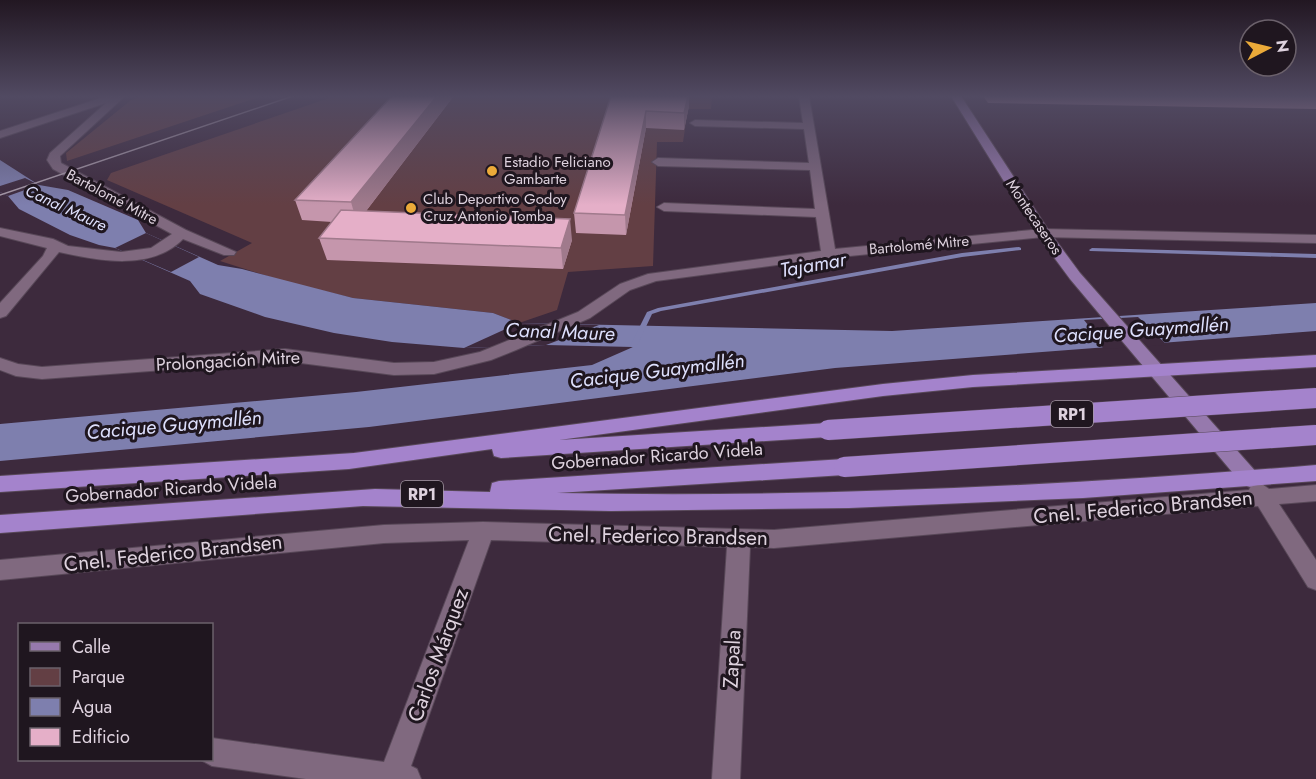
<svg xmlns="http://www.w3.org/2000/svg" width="1316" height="779" viewBox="0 0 1316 779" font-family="Jost,sans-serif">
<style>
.green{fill:#633f44}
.water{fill:#7e7fae}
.pier{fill:#3d2a3d}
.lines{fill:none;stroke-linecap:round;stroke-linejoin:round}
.stream{fill:#7e7fae;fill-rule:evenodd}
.minor-casing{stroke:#584858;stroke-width:2}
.major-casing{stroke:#584858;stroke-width:2}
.highway-casing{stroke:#584858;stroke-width:2}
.minor{fill:#80697f;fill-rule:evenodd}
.major{fill:#9679ad;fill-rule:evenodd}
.highway{fill:#a483cc;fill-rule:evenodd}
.tram{stroke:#ac9eac;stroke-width:1.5}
.highway-bridge-casing{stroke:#584858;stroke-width:21;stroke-linecap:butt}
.highway-bridge{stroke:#a483cc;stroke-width:20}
.wall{fill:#c596ac}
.shaded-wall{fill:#a07a8c}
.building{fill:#e5afc8;stroke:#a07a8c;stroke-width:1.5}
.poi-dot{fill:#ebaa39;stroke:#1f161f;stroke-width:2}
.labels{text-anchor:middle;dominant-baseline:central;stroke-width:6;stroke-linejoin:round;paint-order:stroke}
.far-poi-label{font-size:15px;fill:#ded2de;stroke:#1f161f;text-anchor:start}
.far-street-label{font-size:15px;fill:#ded2de;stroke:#1f161f}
.far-water-label{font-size:16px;font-style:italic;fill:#dddffc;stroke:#1f161f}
.shield{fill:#1f161f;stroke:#a59aa5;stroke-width:1.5}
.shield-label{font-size:16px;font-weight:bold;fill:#ded2de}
.street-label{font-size:18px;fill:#ded2de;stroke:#1f161f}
.water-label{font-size:20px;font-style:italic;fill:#dddffc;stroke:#1f161f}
.near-street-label{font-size:21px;fill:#ded2de;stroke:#1f161f}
</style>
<rect width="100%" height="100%" fill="#3d2a3d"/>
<g class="green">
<polygon points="145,96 262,96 67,161 66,153 131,100"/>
<polygon points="335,96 712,96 711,109 688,109 683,142 657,142 653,266 568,272 557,310 519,323 493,313 353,298 283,281 220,261 252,243 107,180 111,173"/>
</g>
<polygon class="water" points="0,160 39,185 68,190 138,220 146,233 218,265 242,269 353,298 493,313 519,323 892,331 1316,303 1316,331 835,368 369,427 0,461 0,424 356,392 592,365 633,347 546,345 464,348 392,342 334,333 265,317 200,294 190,281 115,248 99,245 70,235 19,209 8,196 0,192"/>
<g class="pier">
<polygon points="25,178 39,185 8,196 0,192 0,186"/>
<polygon points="146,233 199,257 171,272 115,248"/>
<polygon points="1138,317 1167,345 1103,349 1100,340 1084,320"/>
<polygon points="519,323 599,325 546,345 464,348"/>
</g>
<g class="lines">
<g class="stream">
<polygon points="1019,247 1021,248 1021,250 962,257 661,311 652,314 636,348 634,348 630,346 647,312 658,308 962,253"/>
<polygon points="1092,248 1316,254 1316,258 1090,251 1089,250"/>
</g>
<defs>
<g id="minor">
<path d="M107,96H125L60,156L61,163L186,230L236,252L234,255H224L183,239C152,271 99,261 59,252L6,316L0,318V303L43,256L47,248L0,236V228L53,239L68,246L121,252L151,248L172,234L53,169L47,160L50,153L106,103L0,138V131Z"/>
<polygon points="799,96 809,96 835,249 1043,229 1316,235 1316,243 1043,237 829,258 656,281 630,290 590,318 516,350 491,360 434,374 394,375 285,361 42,379 16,376 0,370 0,358 18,364 42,367 285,349 394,363 434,362 480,352 578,312 620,284 648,274 821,251 816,217 664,211 657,207 664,203 815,209 810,170 658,166 652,162 658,158 809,163 804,129 695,126 690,123 695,120 803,123"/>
<polygon points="1259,482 1269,489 1316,485 1316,501 1279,504 1316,560 1316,590 1308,587 1258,506 774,548 750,547 740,779 712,779 727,547 491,540 411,766 417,769 421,779 306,779 212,766 201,760 212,760 212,738 384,762 469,540 384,543 0,580 0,560 384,525 483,522 774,530 1249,490 1252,484"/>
</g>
<polygon id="major" points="951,96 961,96 1049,231 1080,273 1257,473 1260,479 1257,485 1250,487 1243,485 1070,279 1036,233"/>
<g id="highway">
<polygon points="1316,355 1316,367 973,387 883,396 559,440 828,423 835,425 838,430 835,435 828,437 501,458 494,456 492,449 349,469 0,492 0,476 354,453 883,384 973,375"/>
<path d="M844,459L851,462L854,467L851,472L844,475L557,493C810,498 1064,486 1316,465V481L1083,498L849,508L611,511L363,506L0,533V515L375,489L490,492L492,483L499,481Z"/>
</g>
</defs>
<use href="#minor" class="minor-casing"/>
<use href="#major" class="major-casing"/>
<use href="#highway" class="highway-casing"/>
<use href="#minor" class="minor"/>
<use href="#major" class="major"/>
<use href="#highway" class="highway"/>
<polyline class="tram" points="0,195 293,96"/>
<defs>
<g id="highway-bridge">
<polyline points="828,430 1316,398"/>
<polyline points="844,467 1316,435"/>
</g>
</defs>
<use href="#highway-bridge" class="highway-bridge-casing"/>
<use href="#highway-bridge" class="highway-bridge"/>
</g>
<g class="wall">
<polygon points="392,96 453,96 453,97 366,211 572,240 563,269 327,260 319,238 332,222 302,220 295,200"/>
<polygon points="611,96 689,96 689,106 684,130 646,128 626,235 576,233 574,213"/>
<polygon points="983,96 1316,96 1316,109 988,103"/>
</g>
<g class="shaded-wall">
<polygon points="437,96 453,96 453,97 357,223 351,202"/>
<polygon points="688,96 689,96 689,106 684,130 684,113"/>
<polygon points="646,111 646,128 626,235 625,215"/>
<polygon points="570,219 572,240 563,269 561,248"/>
</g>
<g class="building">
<polygon points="392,96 437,96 351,202 295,200"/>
<polygon points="611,96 688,96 684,113 646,111 625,215 574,213"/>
<polygon points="341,210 570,219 561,248 319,238"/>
</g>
<linearGradient id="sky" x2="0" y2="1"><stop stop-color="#221722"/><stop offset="0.47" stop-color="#514a62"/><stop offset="1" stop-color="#514a62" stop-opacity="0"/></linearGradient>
<rect width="1316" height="205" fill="url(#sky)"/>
<g class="poi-dot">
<circle cx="492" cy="171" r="6"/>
<circle cx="411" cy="208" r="6"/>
</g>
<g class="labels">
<g class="far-poi-label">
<text x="504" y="162">Estadio Feliciano<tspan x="504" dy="17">Gambarte</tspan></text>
<text x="423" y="199">Club Deportivo Godoy<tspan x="423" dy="17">Cruz Antonio Tomba</tspan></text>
</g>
<g class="far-street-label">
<text transform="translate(112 197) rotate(28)">Bartolomé Mitre</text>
<text transform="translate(1034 217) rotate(56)">Montecaseros</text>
<text transform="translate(919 245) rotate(-5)">Bartolomé Mitre</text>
</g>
<g class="far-water-label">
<text transform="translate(66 208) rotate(25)">Canal Maure</text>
</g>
<g class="shield">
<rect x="1051" y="401" width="42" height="26" rx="4.5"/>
<rect x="401" y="481" width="42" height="26" rx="4.5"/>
</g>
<g class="shield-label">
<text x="1072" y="414">RP1</text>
<text x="422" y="494">RP1</text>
</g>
<g class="street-label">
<text transform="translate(228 361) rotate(-3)">Prolongación Mitre</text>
<text transform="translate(657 456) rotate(-4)">Gobernador Ricardo Videla</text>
<text transform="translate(171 489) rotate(-4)">Gobernador Ricardo Videla</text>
</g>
<g class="water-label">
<text transform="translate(813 265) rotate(-10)">Tajamar</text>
<text transform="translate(1141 330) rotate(-4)">Cacique Guaymallén</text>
<text transform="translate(560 332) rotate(2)">Canal Maure</text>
<text transform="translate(657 371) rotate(-7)">Cacique Guaymallén</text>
<text transform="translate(174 425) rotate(-5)">Cacique Guaymallén</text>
</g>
<g class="near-street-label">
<text transform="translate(1143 507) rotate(-5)">Cnel. Federico Brandsen</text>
<text transform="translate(658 536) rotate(1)">Cnel. Federico Brandsen</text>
<text transform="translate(173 553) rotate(-6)">Cnel. Federico Brandsen</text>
<text transform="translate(438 655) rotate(-70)">Carlos Márquez</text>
<text transform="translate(732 659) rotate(-87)">Zapala</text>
</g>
</g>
<rect x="18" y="623" width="195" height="138" fill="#1f161f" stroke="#6b616b" stroke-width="1.5"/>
<rect x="30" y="642" width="30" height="9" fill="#9679ad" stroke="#6b616b" stroke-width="1.5"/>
<text x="72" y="653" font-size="18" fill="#ded2de">Calle</text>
<rect x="30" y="668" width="30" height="18" fill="#633f44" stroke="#6b616b" stroke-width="1.5"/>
<text x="72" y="683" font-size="18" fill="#ded2de">Parque</text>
<rect x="30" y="698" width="30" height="18" fill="#7e7fae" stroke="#6b616b" stroke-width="1.5"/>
<text x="72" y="713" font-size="18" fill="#ded2de">Agua</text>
<rect x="30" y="728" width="30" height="18" fill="#e5afc8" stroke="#6b616b" stroke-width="1.5"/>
<text x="72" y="743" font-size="18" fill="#ded2de">Edificio</text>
<g transform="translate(1268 48) rotate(83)"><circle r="28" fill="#1f161f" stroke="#6b616b" stroke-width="1.5"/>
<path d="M0-4.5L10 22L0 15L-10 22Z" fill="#ebaa39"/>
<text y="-9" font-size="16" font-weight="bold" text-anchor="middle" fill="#ded2de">N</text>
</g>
</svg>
